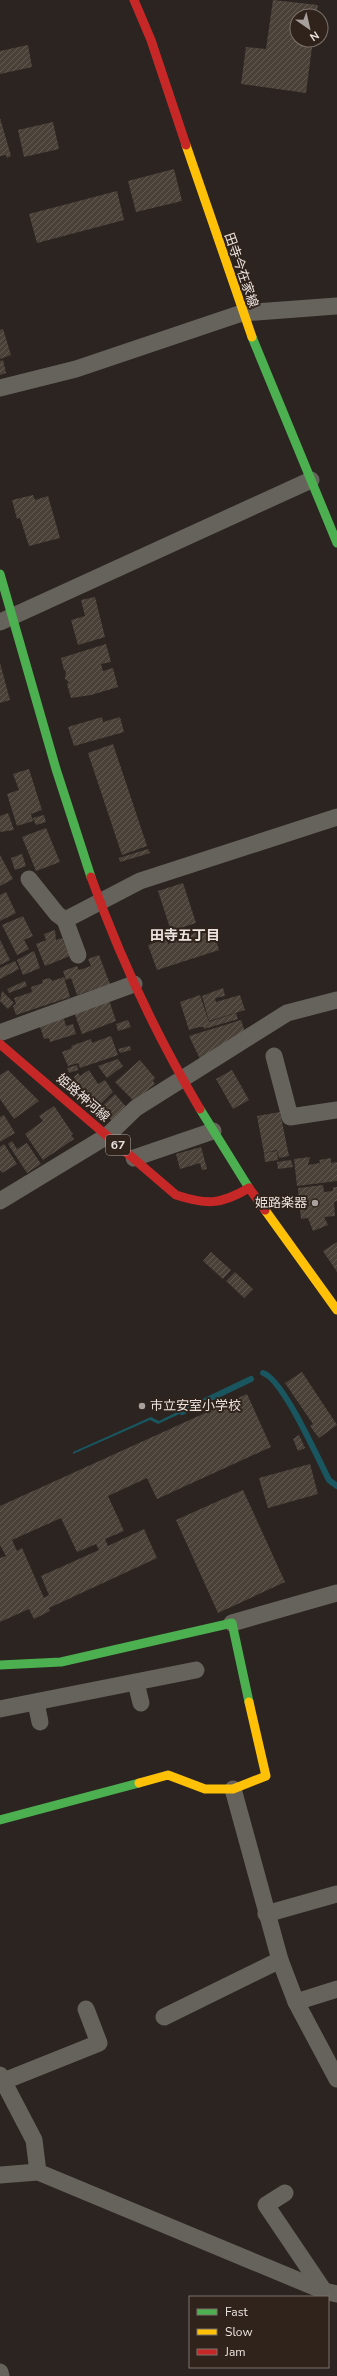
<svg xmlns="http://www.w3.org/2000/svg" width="337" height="2376" viewBox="0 0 337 2376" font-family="'Nunito Sans','Noto Sans JP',sans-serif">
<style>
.water{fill:#195660}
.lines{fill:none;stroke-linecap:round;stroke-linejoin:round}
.stream{stroke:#195660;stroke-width:6}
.building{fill:url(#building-hatch);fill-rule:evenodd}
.street{stroke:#66625c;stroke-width:17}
.fast{stroke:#4caf50;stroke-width:9}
.slow{stroke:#ffc107;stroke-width:9}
.jam{stroke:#c62828;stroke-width:9}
.poi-dot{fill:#a8a09c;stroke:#2f231c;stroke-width:1.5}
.labels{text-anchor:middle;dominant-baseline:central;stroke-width:4;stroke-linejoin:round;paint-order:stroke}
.shield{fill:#2f231c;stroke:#b3a9a4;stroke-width:1}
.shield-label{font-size:12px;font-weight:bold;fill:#ece3de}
.street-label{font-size:13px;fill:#ece3de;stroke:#2f231c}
.poi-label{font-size:13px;fill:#ece3de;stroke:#2f231c;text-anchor:end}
.neighbourhood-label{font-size:14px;font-weight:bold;fill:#ece3de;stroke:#2f231c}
</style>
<defs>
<pattern id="building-hatch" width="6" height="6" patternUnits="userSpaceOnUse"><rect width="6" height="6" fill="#4a4138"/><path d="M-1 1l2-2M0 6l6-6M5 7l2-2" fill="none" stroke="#645c54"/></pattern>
</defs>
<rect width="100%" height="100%" fill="#2b2420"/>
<polygon class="water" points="187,1407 188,1410 158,1424 150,1420 73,1454 73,1452 151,1417 159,1421"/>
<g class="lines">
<g class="stream">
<path d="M263,1373C283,1379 318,1459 329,1480L337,1486"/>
<polyline points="182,1412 251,1379"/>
</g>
</g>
<g class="building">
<polygon points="273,0 318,5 316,16 297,16 297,40 313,40 306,93 241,84 246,47 266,49"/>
<polygon points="28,45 32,67 0,74 0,51"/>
<polygon points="0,118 11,156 7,158 6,155 0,156"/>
<polygon points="53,122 59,149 24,157 18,130"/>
<polygon points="174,169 182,201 136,212 128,181"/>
<polygon points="117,191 124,220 37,243 29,214"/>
<polygon points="3,329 11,355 0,359 0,330"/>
<polygon points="3,360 6,373 0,375 0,361"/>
<polygon points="33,495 35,500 48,496 60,538 29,546 20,518 17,519 12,500"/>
<polygon points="95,597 105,637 78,645 71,620 85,616 81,600"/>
<polygon points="106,644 111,662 101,664 103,671 113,668 118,687 91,695 71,698 67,684 69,682 65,679 66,671 64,670 61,658"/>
<polygon points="0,663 10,700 0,703"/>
<polygon points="102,717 103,722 120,717 124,732 74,746 68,727"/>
<polygon points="113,744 147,846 122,855 88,753"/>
<polygon points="29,769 42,810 31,814 33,821 17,826 7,794 19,790 13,774"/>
<polygon points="8,813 14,830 0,832 0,816"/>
<polygon points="44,815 46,822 36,825 33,818"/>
<polygon points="46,828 60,862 36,871 22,837"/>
<polygon points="148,849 150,853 120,862 119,858"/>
<polygon points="22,854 26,866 15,870 11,858"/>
<polygon points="0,855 13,879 0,886"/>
<polygon points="183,883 196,923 171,931 158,891"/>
<polygon points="6,892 16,913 0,921 0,895"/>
<polygon points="23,916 33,936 24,940 29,949 17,955 2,925"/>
<polygon points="213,929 219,950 157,970 148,945 167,939 168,944 200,931 201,933"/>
<polygon points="55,930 56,940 62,938 70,956 45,966 36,944 46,940 44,934"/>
<polygon points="0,940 10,960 0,965"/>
<polygon points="34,951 40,968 23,975 17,960"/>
<polygon points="99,955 110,984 77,995 71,978 66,980 63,971 77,966 79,970 91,966 88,959"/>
<polygon points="15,961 19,969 0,979 0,968"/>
<polygon points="64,977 70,997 16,1015 13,1006 16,1004 14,998 32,992 31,987 43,983 42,980 50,978 52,981"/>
<polygon points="25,981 27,986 9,993 7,989"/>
<polygon points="223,988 225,996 215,998 216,1002 240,995 245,1010 209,1021 202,996"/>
<polygon points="2,991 14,1003 8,1009 0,1001"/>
<polygon points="200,995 209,1022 236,1013 238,1019 204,1029 204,1027 199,1027 189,1030 180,1002"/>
<polygon points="109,1000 116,1021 82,1034 74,1012"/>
<polygon points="63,1016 66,1026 73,1024 76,1034 50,1042 49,1038 44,1039 39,1023"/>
<polygon points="128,1020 131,1027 118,1031 116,1024"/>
<polygon points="241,1020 246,1035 201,1061 189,1036"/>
<polygon points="111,1036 118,1055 80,1068 78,1063 68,1066 62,1052 72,1048 71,1046 91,1039 92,1043"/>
<polygon points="130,1046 131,1050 120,1053 118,1049"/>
<polygon points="118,1059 123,1066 107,1078 98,1066"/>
<polygon points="140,1060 155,1078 153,1081 155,1084 134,1101 115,1082"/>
<polygon points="77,1065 78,1070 69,1073 67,1068"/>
<polygon points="8,1070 39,1101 14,1119 0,1099 0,1075"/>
<polygon points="89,1070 98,1084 105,1080 113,1092 96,1109 88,1103 74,1077 78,1073 80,1076"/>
<polygon points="232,1070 249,1100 233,1109 216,1079"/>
<polygon points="115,1094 127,1108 112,1121 100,1108"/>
<polygon points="54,1106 73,1134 71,1135 74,1139 43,1160 25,1134 43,1121 39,1116"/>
<polygon points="280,1112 289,1156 279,1158 277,1150 264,1153 257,1116"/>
<polygon points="4,1115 15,1133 0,1142 0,1117"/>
<polygon points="12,1141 17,1149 27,1143 41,1164 27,1173 8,1144"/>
<polygon points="4,1144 17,1164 2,1173 0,1170 0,1147"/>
<polygon points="201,1147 207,1169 202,1170 200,1163 180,1169 176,1154"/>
<polygon points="277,1151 278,1160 265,1162 264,1153"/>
<polygon points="310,1157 308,1165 320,1163 319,1160 331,1158 331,1163 337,1162 337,1181 297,1186 294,1159"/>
<polygon points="291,1160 293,1167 278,1169 277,1162"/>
<polygon points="323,1185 324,1192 333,1191 333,1187 337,1187 337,1201 334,1202 335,1216 324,1217 328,1225 313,1231 308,1218 301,1219 298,1188"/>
<polygon points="337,1242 337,1272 323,1251"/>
<polygon points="211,1252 231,1270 223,1279 203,1261"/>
<polygon points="235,1272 253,1289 244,1298 226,1281"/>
<polygon points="302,1372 337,1425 319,1438 310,1426 313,1424 285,1383"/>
<path d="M247,1394L271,1447L157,1499L147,1478L108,1496L124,1531L105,1539L108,1546L144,1529L157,1558L49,1608L50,1611L34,1619L29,1609L0,1622V1558L6,1556L0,1545V1506ZM61,1518L77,1552L96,1544L99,1550L41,1576L49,1595L44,1598L22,1548L17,1551L12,1540Z"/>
<polygon points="299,1435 305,1448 298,1451 293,1439"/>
<polygon points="310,1464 318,1494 268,1508 259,1478"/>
<polygon points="243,1490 285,1582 218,1613 176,1520"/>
</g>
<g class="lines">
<g class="street">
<polyline points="0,388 76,369 242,313 337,306"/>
<polyline points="0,622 311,480"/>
<polyline points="29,879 57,914 65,920 78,955"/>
<polyline points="65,920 140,881 337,817"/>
<polyline points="2,1032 134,984"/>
<polyline points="274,1056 290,1117 337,1110"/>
<polyline points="134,1158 213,1131"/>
<polyline points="0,1201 107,1136 136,1108 287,1013 337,1000"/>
<polyline points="232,1623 337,1593"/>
<polyline points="136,1683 141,1703"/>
<polyline points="36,1703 40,1722"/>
<polyline points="0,1709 196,1670"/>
<polyline points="233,1789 280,1960 296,2002 337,2079"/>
<polyline points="266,1914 337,1894"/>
<polyline points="296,2002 337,1989"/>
<polyline points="164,2017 280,1960"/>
<polyline points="0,2075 34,2140 38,2172"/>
<polyline points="4,2081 99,2043 86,2009"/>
<polyline points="0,2175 38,2172 324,2291 337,2294"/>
<polyline points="285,2193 266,2205 324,2291"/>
<polyline points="0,2372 1,2376"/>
</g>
<g class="fast">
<polyline points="252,337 337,543"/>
<polyline points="0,574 56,769 91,877"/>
<polyline points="200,1109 249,1188"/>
<polyline points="0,1665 61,1662 232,1623 249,1702"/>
<polyline points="0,1820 139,1783"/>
</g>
<g class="slow">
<polyline points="186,145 252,337"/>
<polyline points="265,1210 337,1310"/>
<polyline points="139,1783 168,1775 205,1789 233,1789 266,1776 249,1702"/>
</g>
<g class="jam">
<polyline points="134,0 151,40 186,145"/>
<path d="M91,877C120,958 156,1035 200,1109"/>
<path d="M0,1044L176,1195C207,1205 220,1205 249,1188L265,1210"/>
</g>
</g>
<g class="poi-dot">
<circle cx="315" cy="1203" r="4"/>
<circle cx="142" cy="1406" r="4"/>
</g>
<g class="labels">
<rect class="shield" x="106" y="1135" width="24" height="20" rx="3"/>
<g class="shield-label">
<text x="118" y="1145">67</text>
</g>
<g class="street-label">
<text transform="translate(241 270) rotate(71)">田寺今在家線</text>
<text transform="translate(83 1098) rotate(41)">姫路神河線</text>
</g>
<g class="poi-label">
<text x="307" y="1203">姫路楽器</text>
<text x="150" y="1406" text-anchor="start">市立安室小学校</text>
</g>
<g class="neighbourhood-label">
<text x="185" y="935">田寺五丁目</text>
</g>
</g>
<rect x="189" y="2296" width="140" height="72" fill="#2f231c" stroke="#7b706a"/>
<rect x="197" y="2309" width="20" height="6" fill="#4caf50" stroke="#7b706a"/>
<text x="225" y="2316" font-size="12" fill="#ece3de">Fast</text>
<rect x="197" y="2329" width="20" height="6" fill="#ffc107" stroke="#7b706a"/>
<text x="225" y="2336" font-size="12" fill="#ece3de">Slow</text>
<rect x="197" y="2349" width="20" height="6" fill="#c62828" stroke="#7b706a"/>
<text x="225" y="2356" font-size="12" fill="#ece3de">Jam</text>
<g transform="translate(309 28) rotate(146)"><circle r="19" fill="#2f231c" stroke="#7b706a"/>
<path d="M0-3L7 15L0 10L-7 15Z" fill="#a8a09c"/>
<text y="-6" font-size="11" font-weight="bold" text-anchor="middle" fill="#ece3de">N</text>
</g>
</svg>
